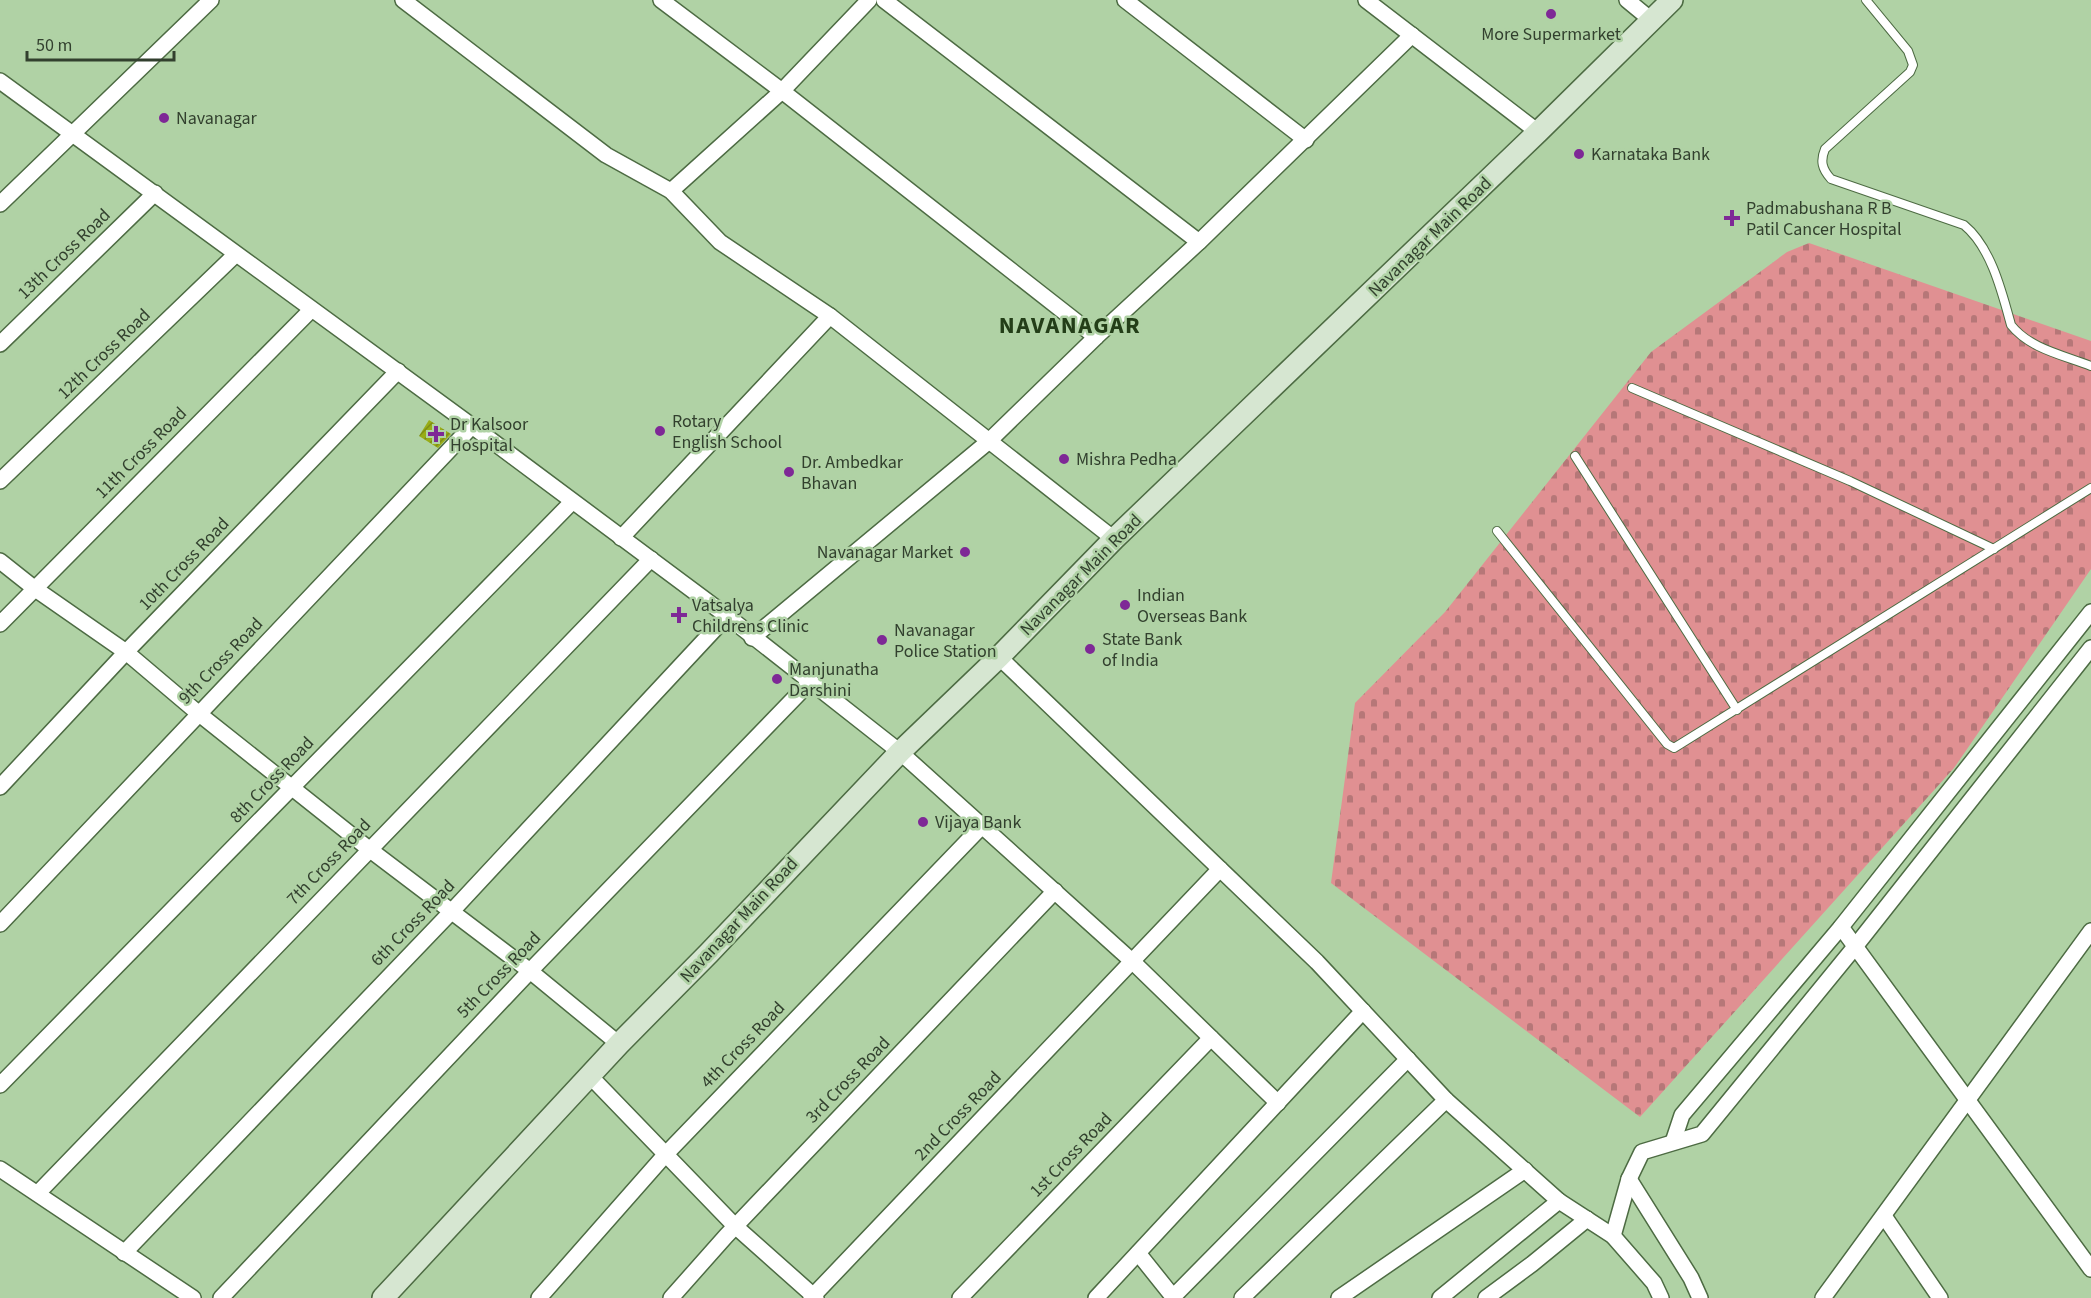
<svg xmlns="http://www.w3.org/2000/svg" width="2091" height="1298" viewBox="0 0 2091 1298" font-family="'Source Sans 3',sans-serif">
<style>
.cemetery{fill:url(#cemetery-stones)}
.building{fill:url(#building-hatch)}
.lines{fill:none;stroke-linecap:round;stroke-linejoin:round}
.service-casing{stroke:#4d6b43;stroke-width:10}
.minor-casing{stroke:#4d6b43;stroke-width:18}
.secondary-casing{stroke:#4d6b43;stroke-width:24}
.service{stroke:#fff;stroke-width:8}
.minor{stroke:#fff;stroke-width:15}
.secondary{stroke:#d6e6d1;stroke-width:21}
.poi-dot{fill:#7e2896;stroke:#b0d2a5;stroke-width:2}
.labels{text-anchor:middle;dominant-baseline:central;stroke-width:5;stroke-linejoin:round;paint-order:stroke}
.poi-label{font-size:18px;fill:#32402e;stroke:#b0d2a5;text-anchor:start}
.street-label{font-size:18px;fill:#32402e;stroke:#b0d2a5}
.district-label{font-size:24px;font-weight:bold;letter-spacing:1.5px;fill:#233e18;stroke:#b0d2a5}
</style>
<defs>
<pattern id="cemetery-stones" width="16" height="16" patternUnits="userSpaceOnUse" patternTransform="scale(1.5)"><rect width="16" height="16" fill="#e09092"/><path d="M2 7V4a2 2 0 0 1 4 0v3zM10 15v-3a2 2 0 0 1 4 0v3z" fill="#b67778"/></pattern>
<pattern id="building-hatch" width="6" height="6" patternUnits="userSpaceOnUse" patternTransform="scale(1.5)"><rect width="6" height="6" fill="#98ac17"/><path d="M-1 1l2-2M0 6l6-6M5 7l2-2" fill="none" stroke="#7d8d15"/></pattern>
</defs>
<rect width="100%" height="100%" fill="#b0d2a5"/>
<polygon class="cemetery" points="1809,243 2091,341 2091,569 1954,768 1640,1117 1331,883 1355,703 1445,612 1651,352 1787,252"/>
<polygon class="building" points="429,420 451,434 438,448 419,436"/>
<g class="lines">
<defs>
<g id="service">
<path d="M1866,0L1908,51L1913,65L1910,72L1825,149C1820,161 1822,169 1831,179L1964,225C1991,247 2002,292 2011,325C2030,349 2063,355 2091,366"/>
<polyline points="1632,388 1850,481 1994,549"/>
<polyline points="1575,456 1737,710"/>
<polyline points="1497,531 1667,744 1674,748 2091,488"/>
</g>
<g id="minor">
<polyline points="403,0 606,155 671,191 720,242 830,316 1114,539"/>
<polyline points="661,0 782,91 1096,337 988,442 752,638"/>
<polyline points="884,0 1199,242"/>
<polyline points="1125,0 1306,140"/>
<polyline points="1366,0 1538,132"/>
<polyline points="1627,0 1650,19"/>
<polyline points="0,81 472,426 727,616 900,752 1133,962 1278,1103"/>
<polyline points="671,191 782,91 869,0"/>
<polyline points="0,204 211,0"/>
<polyline points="1096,337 1199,242 1412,35"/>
<polyline points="0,344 155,193"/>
<polyline points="0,481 235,255"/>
<polyline points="621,538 830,316"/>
<polyline points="0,561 34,588 126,652 198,713 369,849 530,971 619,1044"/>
<polyline points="0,624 311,310"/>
<polyline points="999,657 1317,962 1446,1100 1559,1201 1613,1236 1654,1283 1661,1298"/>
<polyline points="0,787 126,652 398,371"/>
<polyline points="0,924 472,426"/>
<polyline points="1841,927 2091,1269"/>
<polyline points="590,1076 735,1226 816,1298"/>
<polyline points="0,1085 572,502"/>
<polyline points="1673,1142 1682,1115 1841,927 2091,612"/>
<polyline points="0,1169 193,1298"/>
<polyline points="1629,1179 1691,1278 1700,1298"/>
<polyline points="38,1193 651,559"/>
<polyline points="1884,1216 1940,1298"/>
<polyline points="1613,1236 1629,1179 1642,1152 1702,1134 1854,948 2091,648"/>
<polyline points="124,1253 453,910 727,616"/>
<polyline points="1138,1253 1174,1298"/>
<polyline points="1173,1297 1408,1059"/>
<polyline points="221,1298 530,971 809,683"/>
<polyline points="539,1298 665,1155 982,826"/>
<polyline points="671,1298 726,1236 1055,891"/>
<polyline points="811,1298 1220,869"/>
<polyline points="960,1298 1211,1038"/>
<polyline points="1096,1298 1363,1011"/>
<polyline points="1242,1298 1446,1100"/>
<polyline points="1339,1298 1525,1170"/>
<polyline points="1440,1298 1559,1201"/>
<polyline points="1486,1298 1532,1264 1587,1219"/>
<polyline points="1823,1298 2091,931"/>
</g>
<polyline id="secondary" points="383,1298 619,1044 709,953 900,752 999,657 1114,539 1538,132 1672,0"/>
</defs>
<use href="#service" class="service-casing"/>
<use href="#minor" class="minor-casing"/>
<use href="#secondary" class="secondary-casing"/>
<use href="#service" class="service"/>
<use href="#minor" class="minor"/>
<use href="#secondary" class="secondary"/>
</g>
<g class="poi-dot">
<circle cx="1551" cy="14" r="6"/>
<circle cx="164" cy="118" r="6"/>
<circle cx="1579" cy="154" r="6"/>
<path d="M1729 209h6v6h6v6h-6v6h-6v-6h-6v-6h6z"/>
<circle cx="660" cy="431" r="6"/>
<path d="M433 425h6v6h6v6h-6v6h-6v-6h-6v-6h6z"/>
<circle cx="1064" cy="459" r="6"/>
<circle cx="789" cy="472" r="6"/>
<circle cx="965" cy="552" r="6"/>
<circle cx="1125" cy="605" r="6"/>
<path d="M676 606h6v6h6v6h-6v6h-6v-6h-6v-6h6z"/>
<circle cx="882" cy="640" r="6"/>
<circle cx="1090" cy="649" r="6"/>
<circle cx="777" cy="679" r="6"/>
<circle cx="923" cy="822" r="6"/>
</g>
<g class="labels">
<g class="poi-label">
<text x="1551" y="34" text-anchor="middle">More Supermarket</text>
<text x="176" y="118">Navanagar</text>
<text x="1591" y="154">Karnataka Bank</text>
<text x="1746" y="208">Padmabushana R B<tspan x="1746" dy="21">Patil Cancer Hospital</tspan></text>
<text x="672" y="421">Rotary<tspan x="672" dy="21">English School</tspan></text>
<text x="450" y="424">Dr Kalsoor<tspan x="450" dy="21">Hospital</tspan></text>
<text x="1076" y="459">Mishra Pedha</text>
<text x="801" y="462">Dr. Ambedkar<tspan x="801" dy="21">Bhavan</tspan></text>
<text x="953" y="552" text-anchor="end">Navanagar Market</text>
<text x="1137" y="595">Indian<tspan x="1137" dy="21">Overseas Bank</tspan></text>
<text x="692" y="605">Vatsalya<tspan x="692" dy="21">Childrens Clinic</tspan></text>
<text x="894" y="630">Navanagar<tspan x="894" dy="21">Police Station</tspan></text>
<text x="1102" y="639">State Bank<tspan x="1102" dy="21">of India</tspan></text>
<text x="789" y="669">Manjunatha<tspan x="789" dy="21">Darshini</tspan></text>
<text x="935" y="822">Vijaya Bank</text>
</g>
<g class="street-label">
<text transform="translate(1430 237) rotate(-44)">Navanagar Main Road</text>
<text transform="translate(64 254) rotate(-44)">13th Cross Road</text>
<text transform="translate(104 354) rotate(-44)">12th Cross Road</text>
<text transform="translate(141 453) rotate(-45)">11th Cross Road</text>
<text transform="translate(184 564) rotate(-46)">10th Cross Road</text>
<text transform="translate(1081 575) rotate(-45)">Navanagar Main Road</text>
<text transform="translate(221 661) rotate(-46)">9th Cross Road</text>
<text transform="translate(272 780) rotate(-46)">8th Cross Road</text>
<text transform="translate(329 862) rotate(-46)">7th Cross Road</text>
<text transform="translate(739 920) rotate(-47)">Navanagar Main Road</text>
<text transform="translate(413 923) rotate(-46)">6th Cross Road</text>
<text transform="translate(499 975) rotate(-46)">5th Cross Road</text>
<text transform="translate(743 1045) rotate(-46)">4th Cross Road</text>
<text transform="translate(848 1080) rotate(-46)">3rd Cross Road</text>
<text transform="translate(958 1116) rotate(-46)">2nd Cross Road</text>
<text transform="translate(1071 1155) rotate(-46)">1st Cross Road</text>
</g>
<g class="district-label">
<text x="1070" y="325">NAVANAGAR</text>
</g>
</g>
<path d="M27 51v9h147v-9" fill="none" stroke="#32402e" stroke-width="3"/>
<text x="36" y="51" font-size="18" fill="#32402e" stroke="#b0d2a5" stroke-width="4.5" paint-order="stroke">50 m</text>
</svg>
